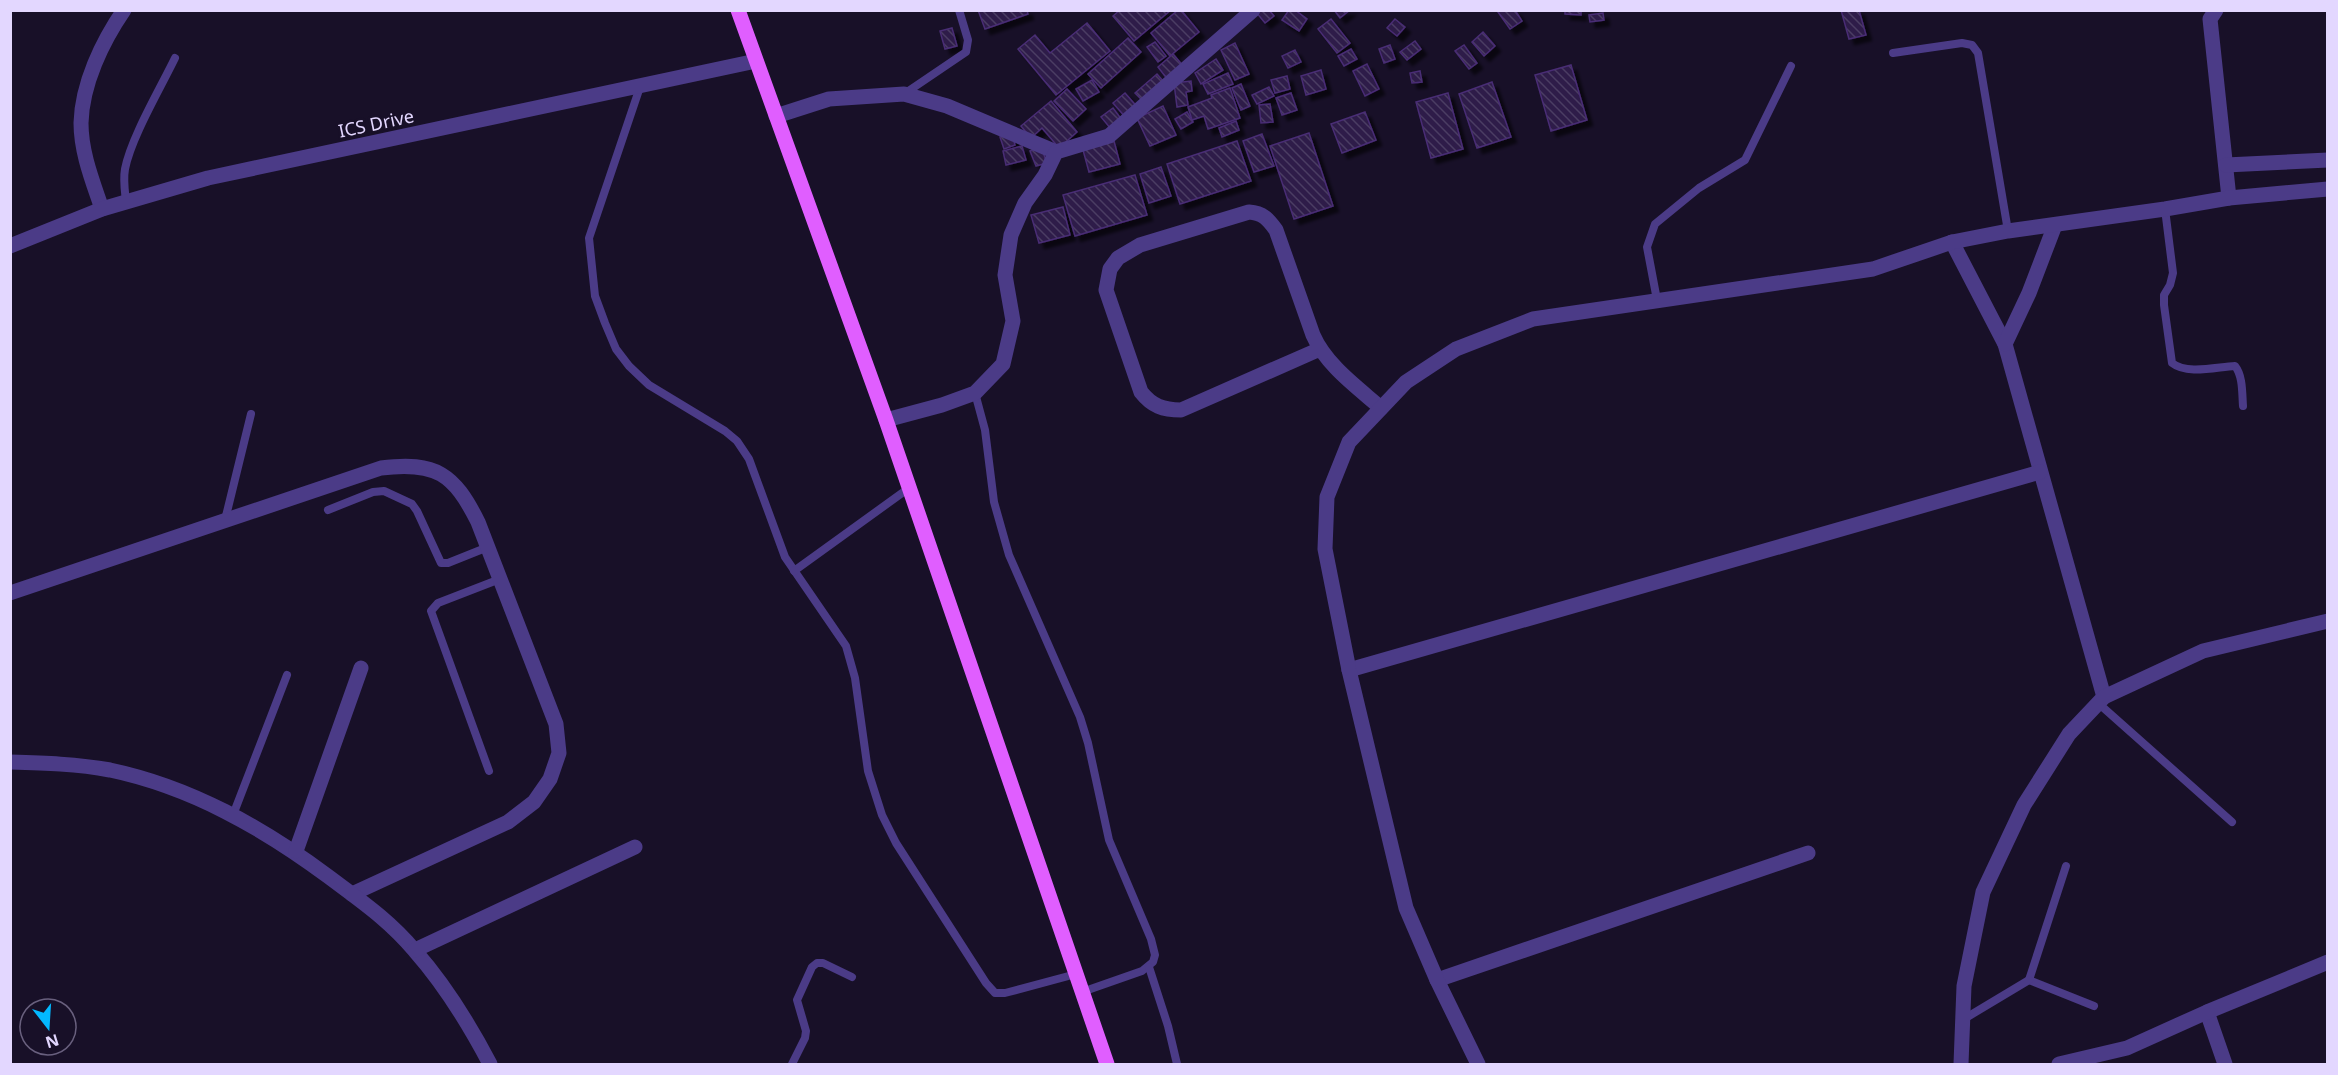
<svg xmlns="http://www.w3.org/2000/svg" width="2338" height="1075" viewBox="0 0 2338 1075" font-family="'Noto Sans',sans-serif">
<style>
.building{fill:url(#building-back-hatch);stroke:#492d75;stroke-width:1.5;filter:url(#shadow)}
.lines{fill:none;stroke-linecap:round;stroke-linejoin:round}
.lane{stroke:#4b3b87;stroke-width:8}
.street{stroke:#4b3b87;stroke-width:15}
.primary{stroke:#e05eff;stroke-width:15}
.labels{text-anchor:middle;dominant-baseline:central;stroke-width:5;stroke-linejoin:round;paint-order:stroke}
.street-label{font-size:18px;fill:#e3d7ff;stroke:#181028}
</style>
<defs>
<pattern id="building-back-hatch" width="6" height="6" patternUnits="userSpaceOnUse" patternTransform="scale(1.5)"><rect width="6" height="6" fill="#2d1c49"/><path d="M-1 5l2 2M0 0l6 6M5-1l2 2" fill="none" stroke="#4b3c64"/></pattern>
<filter id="shadow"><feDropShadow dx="5.5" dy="5.5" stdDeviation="1.5" flood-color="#0009"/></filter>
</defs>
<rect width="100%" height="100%" fill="#181028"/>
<g class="building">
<polygon points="978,10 1027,10 1028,14 985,29"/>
<polygon points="1120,10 1171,10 1134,41 1113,16"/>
<polygon points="1178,10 1181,10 1199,32 1170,56 1151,33"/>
<polygon points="1259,10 1269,10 1274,16 1265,23 1256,12"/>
<polygon points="1289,10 1295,10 1307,19 1299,31 1282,20"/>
<polygon points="1334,10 1350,10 1340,18"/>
<polygon points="1500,10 1515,10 1522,21 1510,29 1498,12"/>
<polygon points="1565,10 1581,10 1581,15 1565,14"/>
<polygon points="1841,10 1859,10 1866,35 1849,39"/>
<polygon points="1603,13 1604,20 1590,22 1589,15"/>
<polygon points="1331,19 1350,43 1337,53 1318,29"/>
<polygon points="1395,19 1405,27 1397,36 1387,28"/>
<polygon points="1087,23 1110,51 1056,95 1018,49 1035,35 1050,53"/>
<polygon points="952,28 957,46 945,49 940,31"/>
<polygon points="1483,32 1495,46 1484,56 1472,42"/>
<polygon points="1128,38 1141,52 1101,88 1088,74"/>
<polygon points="1415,41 1421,49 1407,60 1400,52"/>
<polygon points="1155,42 1166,56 1158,62 1147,47"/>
<polygon points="1235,43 1249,74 1235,80 1221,50"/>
<polygon points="1390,45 1395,59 1384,63 1379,49"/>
<polygon points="1464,45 1477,63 1469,69 1455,51"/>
<polygon points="1351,49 1357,59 1344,66 1338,56"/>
<polygon points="1295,50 1301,62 1288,68 1282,56"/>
<polygon points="1173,54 1184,67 1168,80 1158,67"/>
<polygon points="1216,59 1223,70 1201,84 1195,73"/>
<polygon points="1367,64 1379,89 1365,96 1353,71"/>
<polygon points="1571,65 1587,120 1551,131 1535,75"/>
<polygon points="1321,70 1326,89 1306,95 1301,76"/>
<polygon points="1420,71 1422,82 1412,83 1410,73"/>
<polygon points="1228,73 1233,84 1208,94 1203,84"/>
<polygon points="1157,74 1163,81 1142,100 1135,93"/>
<polygon points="1287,76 1290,89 1275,93 1271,80"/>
<polygon points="1092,80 1099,92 1083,101 1076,89"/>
<polygon points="1191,81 1192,91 1186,92 1188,105 1177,107 1174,83"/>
<polygon points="1492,82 1511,137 1477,148 1459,94"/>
<polygon points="1241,84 1250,106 1241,110 1232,88"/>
<polygon points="1269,87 1274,96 1257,104 1252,95"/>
<polygon points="1230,88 1240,118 1208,129 1204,116 1192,120 1188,107 1212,98 1211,95"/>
<polygon points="1067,89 1086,109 1073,121 1054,101"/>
<polygon points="1125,93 1139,109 1127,119 1113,103"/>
<polygon points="1291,93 1297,110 1282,115 1276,98"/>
<polygon points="1448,93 1463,149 1431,158 1416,102"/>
<polygon points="1051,101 1077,132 1059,148 1042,128 1031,138 1021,126"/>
<polygon points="1270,104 1273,122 1261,123 1259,105"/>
<polygon points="1163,106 1176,135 1150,146 1137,118"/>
<polygon points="1113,108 1122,120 1111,129 1101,117"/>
<polygon points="1187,112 1193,122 1181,129 1175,119"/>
<polygon points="1365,112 1376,140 1342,153 1331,124"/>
<polygon points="1236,121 1239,130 1222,137 1219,128"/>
<polygon points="1309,133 1333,206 1294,219 1270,146"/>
<polygon points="1012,134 1015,145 1004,149 1000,137"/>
<polygon points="1262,134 1274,166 1254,172 1243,141"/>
<polygon points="1114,141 1120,164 1089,172 1083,150"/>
<polygon points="1237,141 1251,181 1180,204 1167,164"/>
<polygon points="1022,146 1026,160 1006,165 1003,151"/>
<polygon points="1041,147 1047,163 1036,166 1030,151"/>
<polygon points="1161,167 1171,196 1149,203 1140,174"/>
<polygon points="1135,175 1147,215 1075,236 1063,195"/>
<polygon points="1063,207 1070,235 1039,243 1031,215"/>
</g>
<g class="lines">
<g class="lane">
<polyline points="1893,53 1962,43 1972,45 1978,53 2008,231"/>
<polyline points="640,87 589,238 595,296 605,323 616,349 629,366 649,385 725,431 737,441 749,459 785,557 846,646 855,678 868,771 882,815 896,843 986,983 995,993 1005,993 1076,974"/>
<polyline points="904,94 966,52 968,40 959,10"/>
<path d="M126,202C125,192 123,180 125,169C131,138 160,89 175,58"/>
<path d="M2165,209L2173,273L2170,285L2164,295V305L2172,363C2187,375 2216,367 2235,366C2243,376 2242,393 2243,406"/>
<polyline points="1657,300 1647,247 1655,224 1699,188 1745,160 1791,66"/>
<polyline points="975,393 985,430 994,502 1009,555 1080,717 1088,743 1109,840 1151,939 1155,955 1153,962 1142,971 1082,992"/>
<polyline points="328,510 373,492 384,491 412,504 417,511 441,563 448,563 488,547"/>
<polyline points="225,520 251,414"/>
<polyline points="794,571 909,488"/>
<polyline points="2098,703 2232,822"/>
<polyline points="489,771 431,611 438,603 500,579"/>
<polyline points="233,815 287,675"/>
<polyline points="2066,866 2029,980 2094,1006"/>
<polyline points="1149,967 1168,1026 1177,1064"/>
<polyline points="1964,1019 2029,980"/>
<polyline points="792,1064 805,1038 806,1031 797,1000 812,967 817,963 823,963 852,977"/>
</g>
<g class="street">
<polyline points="2216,10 2210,19 2229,198"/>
<polyline points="776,116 829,99 904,94 947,106 1056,152"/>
<polyline points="2226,165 2328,160"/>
<path d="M102,209C93,182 81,153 81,123C82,84 102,42 124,10"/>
<polyline points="1952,242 2005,344 2104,697"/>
<polyline points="10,246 102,209 208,178 756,61"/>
<polyline points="2005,344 2029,293 2055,225"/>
<path d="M1320,349L1181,410C1163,410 1152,406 1141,392L1106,290L1110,269L1118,258L1140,245L1249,212C1263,213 1268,219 1276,230L1313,335C1326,365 1357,387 1381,408"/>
<polyline points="886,420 942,405 975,393 1003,364 1013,321 1005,275 1011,235 1025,203 1045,175 1056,152 1109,136 1253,10"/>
<path d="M10,593L381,468C436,461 454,474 478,522L556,724L559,753L550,779L534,802L508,822L352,894"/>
<polyline points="1349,670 2040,472"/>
<path d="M10,762C44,763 77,764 110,770C191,787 263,828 329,877C361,901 389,920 415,951C445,985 469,1024 490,1064"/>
<polyline points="296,851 361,668"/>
<polyline points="415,950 635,847"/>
<polyline points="1437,980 1808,853"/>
<polyline points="2207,1012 2225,1064"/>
<polyline points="1478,1064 1437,980 1406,908 1349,670 1325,549 1327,497 1349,442 1406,382 1456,349 1533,319 1873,269 1952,242 2008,231 2165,209 2229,198 2328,189"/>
<polyline points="1961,1064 1964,986 1983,892 2024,805 2069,734 2104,697 2203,651 2328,621"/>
<polyline points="2059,1064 2127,1048 2207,1012 2328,962"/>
</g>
<polyline class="primary" points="738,10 886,420 1107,1064"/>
</g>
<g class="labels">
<g class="street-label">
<text transform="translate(376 123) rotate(-12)">ICS Drive</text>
</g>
</g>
<rect width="2338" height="1075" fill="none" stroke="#e3d7ff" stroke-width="24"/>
<g transform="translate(48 1027) rotate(163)"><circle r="28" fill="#181028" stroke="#69607e" stroke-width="1.5"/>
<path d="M0-4.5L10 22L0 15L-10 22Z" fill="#03b8ff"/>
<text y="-9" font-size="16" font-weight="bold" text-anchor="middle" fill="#e3d7ff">N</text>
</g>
</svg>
